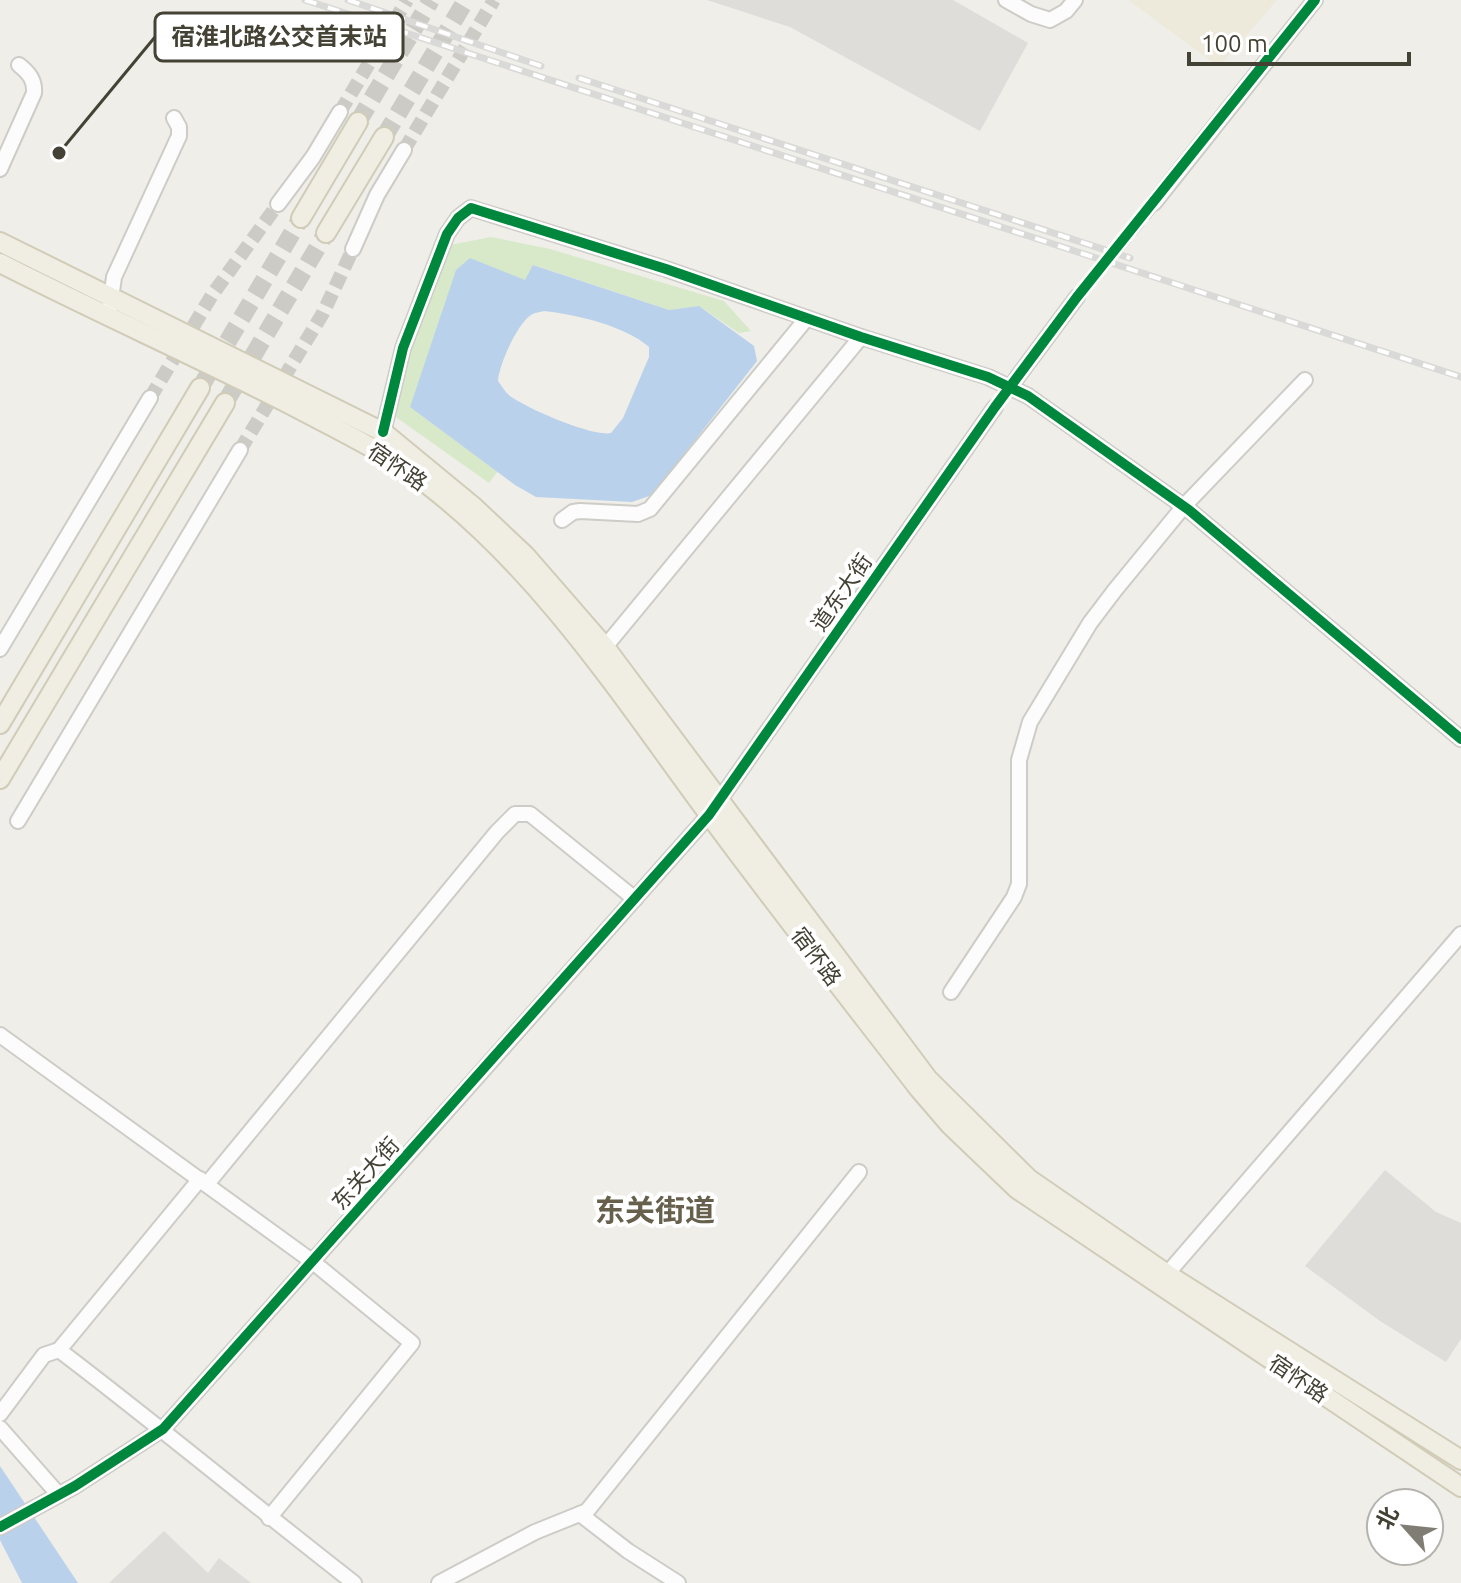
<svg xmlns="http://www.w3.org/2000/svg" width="1461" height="1583" viewBox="0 0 1461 1583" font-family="Ubuntu,'Noto Sans SC',sans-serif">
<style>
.education{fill:#edeadb}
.green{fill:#d8e9ca}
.parking{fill:#deddd9}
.water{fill:#bad1eb;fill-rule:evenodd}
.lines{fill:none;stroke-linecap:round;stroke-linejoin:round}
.minor-tunnel{stroke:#cdcbc5;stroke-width:14;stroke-dasharray:14 7;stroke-linecap:butt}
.major-tunnel{stroke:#cdcbc5;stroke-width:18;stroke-dasharray:18 9;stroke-linecap:butt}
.minor-casing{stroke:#cdccc7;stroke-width:18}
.major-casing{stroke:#d1ccb7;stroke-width:22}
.minor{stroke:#fdfcfc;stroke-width:14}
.major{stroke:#f0eee3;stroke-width:18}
.rail-casing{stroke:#d9d9d8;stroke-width:7}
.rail{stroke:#fff;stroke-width:4;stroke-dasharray:12;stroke-linecap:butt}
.cycleway-casing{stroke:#fff;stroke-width:15}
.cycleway{stroke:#00873e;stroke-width:10}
.labels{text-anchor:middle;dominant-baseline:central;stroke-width:8;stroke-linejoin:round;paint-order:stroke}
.street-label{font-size:22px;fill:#444135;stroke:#fff}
.district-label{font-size:30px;font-weight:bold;fill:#66604d;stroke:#fff}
.leader{fill:none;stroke:#444135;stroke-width:3}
.callout-dot{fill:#444135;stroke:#fff;stroke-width:3}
.callout{fill:#fff;stroke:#444135;stroke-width:3}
.callout-label{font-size:24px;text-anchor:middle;font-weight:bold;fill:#444135}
</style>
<rect width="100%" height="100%" fill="#efeee9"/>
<polygon class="education" points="1128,0 1277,0 1219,67"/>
<polygon class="green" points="491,237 550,249 724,301 751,331 739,333 699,306 669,310 534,265 470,449 498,471 489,483 393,415 400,373 450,245"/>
<g class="parking">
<polygon points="707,0 953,0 1028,43 980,131 790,27"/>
<polygon points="1385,1170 1436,1212 1461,1223 1461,1339 1446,1362 1380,1321 1305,1266"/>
<polygon points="164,1531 208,1573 219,1558 251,1583 109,1583"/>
</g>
<g class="water">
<path d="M470,258L525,280L533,265L669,310L699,306L754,346L757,361L652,495L632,502L536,497L515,485L410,407L456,270ZM544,311C574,314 626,326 649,347V357L623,418L611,433C592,437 526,408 510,396C505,392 502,386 498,381C499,365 517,324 531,315C533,313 540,312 544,311Z"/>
<polygon points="0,1466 78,1583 22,1583 0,1540"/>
</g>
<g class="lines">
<g class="minor-tunnel">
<polyline points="340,112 407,0"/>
<polyline points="404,150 494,0"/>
<polyline points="1077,297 1154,203"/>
<polyline points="150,398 212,295 278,204"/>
<polyline points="995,407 1016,379"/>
<polyline points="240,450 323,313 353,249"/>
</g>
<g class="major-tunnel">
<polyline points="358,122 431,0"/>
<polyline points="384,137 466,0"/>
<polyline points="200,388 301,218"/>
<polyline points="225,403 326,233"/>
</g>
<defs>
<g id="minor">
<polyline points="1006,0 1031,14 1050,20 1066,11 1075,0"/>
<path d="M0,169L34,93C35,80 29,73 19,65"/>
<polyline points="1154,203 1315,0"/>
<polyline points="278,204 313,157 340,112"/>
<polyline points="353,249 377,195 404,150"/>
<polyline points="110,306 114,277 179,136 179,127 174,118"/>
<polyline points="1016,379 1077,297"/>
<polyline points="383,432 403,348 447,234 458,218 471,208 666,269 861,337 988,377 1028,396 1189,510 1461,739"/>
<polyline points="562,520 573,512 580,511 638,514 650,509 807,318"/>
<polyline points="605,647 861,337"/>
<polyline points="0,649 150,398"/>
<polyline points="18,821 240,450"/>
<polyline points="951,992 1014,897 1019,884 1019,760 1030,722 1090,623 1115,590 1184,506 1305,380"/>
<polyline points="0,1035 313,1262 412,1343 269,1518"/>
<path d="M200,1179L59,1350C159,1426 255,1506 354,1583"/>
<polyline points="207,1184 497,832 515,814 530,814 635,899"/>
<polyline points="1167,1274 1461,934"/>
<polyline points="0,1414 44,1355 59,1350"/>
<polyline points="0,1428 59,1495"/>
<polyline points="580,1514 628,1551 678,1583"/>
<polyline points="0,1527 75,1486 163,1429 468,1087 709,815 995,407"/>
<polyline points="439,1583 535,1532 587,1511 859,1172"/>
</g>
<g id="major">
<polyline points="301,218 358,122"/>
<polyline points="326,233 384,137"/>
<polyline points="0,242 383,432 474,507 525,555 605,647 928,1079 1029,1179 1167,1274 1461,1460"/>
<path d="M0,263C96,312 195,356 291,405C338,430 386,452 428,485C542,573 622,697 707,812C776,906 848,997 919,1089L950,1125L1017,1189L1461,1487"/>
<polyline points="0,724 200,388"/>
<polyline points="0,779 225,403"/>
</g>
</defs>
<use href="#minor" class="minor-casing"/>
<use href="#major" class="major-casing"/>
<use href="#minor" class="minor"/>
<use href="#major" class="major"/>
<defs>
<g id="rail">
<polyline points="305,0 1461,377"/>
<polyline points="348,0 541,66"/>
<polyline points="579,78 1130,258"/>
</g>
</defs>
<use href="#rail" class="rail-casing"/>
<use href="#rail" class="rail"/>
<defs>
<g id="cycleway">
<polyline points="383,432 403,348 447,234 458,218 471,208 666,269 861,337 988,377 1028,396 1189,510 1461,739"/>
<polyline points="0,1527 75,1486 163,1429 709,815 995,407 1077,297 1315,0"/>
</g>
</defs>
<use href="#cycleway" class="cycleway-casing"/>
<use href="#cycleway" class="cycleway"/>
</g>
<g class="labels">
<g class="street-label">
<text transform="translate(398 466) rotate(34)">宿怀路</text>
<text transform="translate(841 592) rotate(-55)">道东大街</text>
<text transform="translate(817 956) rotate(53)">宿怀路</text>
<text transform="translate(365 1173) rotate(-48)">东关大街</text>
<text transform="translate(1299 1378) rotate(34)">宿怀路</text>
</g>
<g class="district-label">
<text x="655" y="1210">东关街道</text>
</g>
</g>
<path class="leader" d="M59 153L155 37"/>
<circle class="callout-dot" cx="59" cy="153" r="8"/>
<rect class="callout" x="155" y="13" width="248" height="48" rx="8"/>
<g class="callout-label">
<text x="279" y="45">宿淮北路公交首末站</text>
</g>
<g transform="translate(1405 1527) rotate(297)"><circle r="38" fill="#ffffff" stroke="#b4b3ae" stroke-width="2"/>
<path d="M0-6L14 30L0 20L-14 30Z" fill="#807e74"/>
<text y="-12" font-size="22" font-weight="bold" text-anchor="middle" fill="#444135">北</text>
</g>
<path d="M1189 52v12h220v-12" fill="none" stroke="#444135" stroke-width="4"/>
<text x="1201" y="52" font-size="24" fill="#444135" stroke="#ffffff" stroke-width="6" paint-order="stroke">100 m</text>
</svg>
